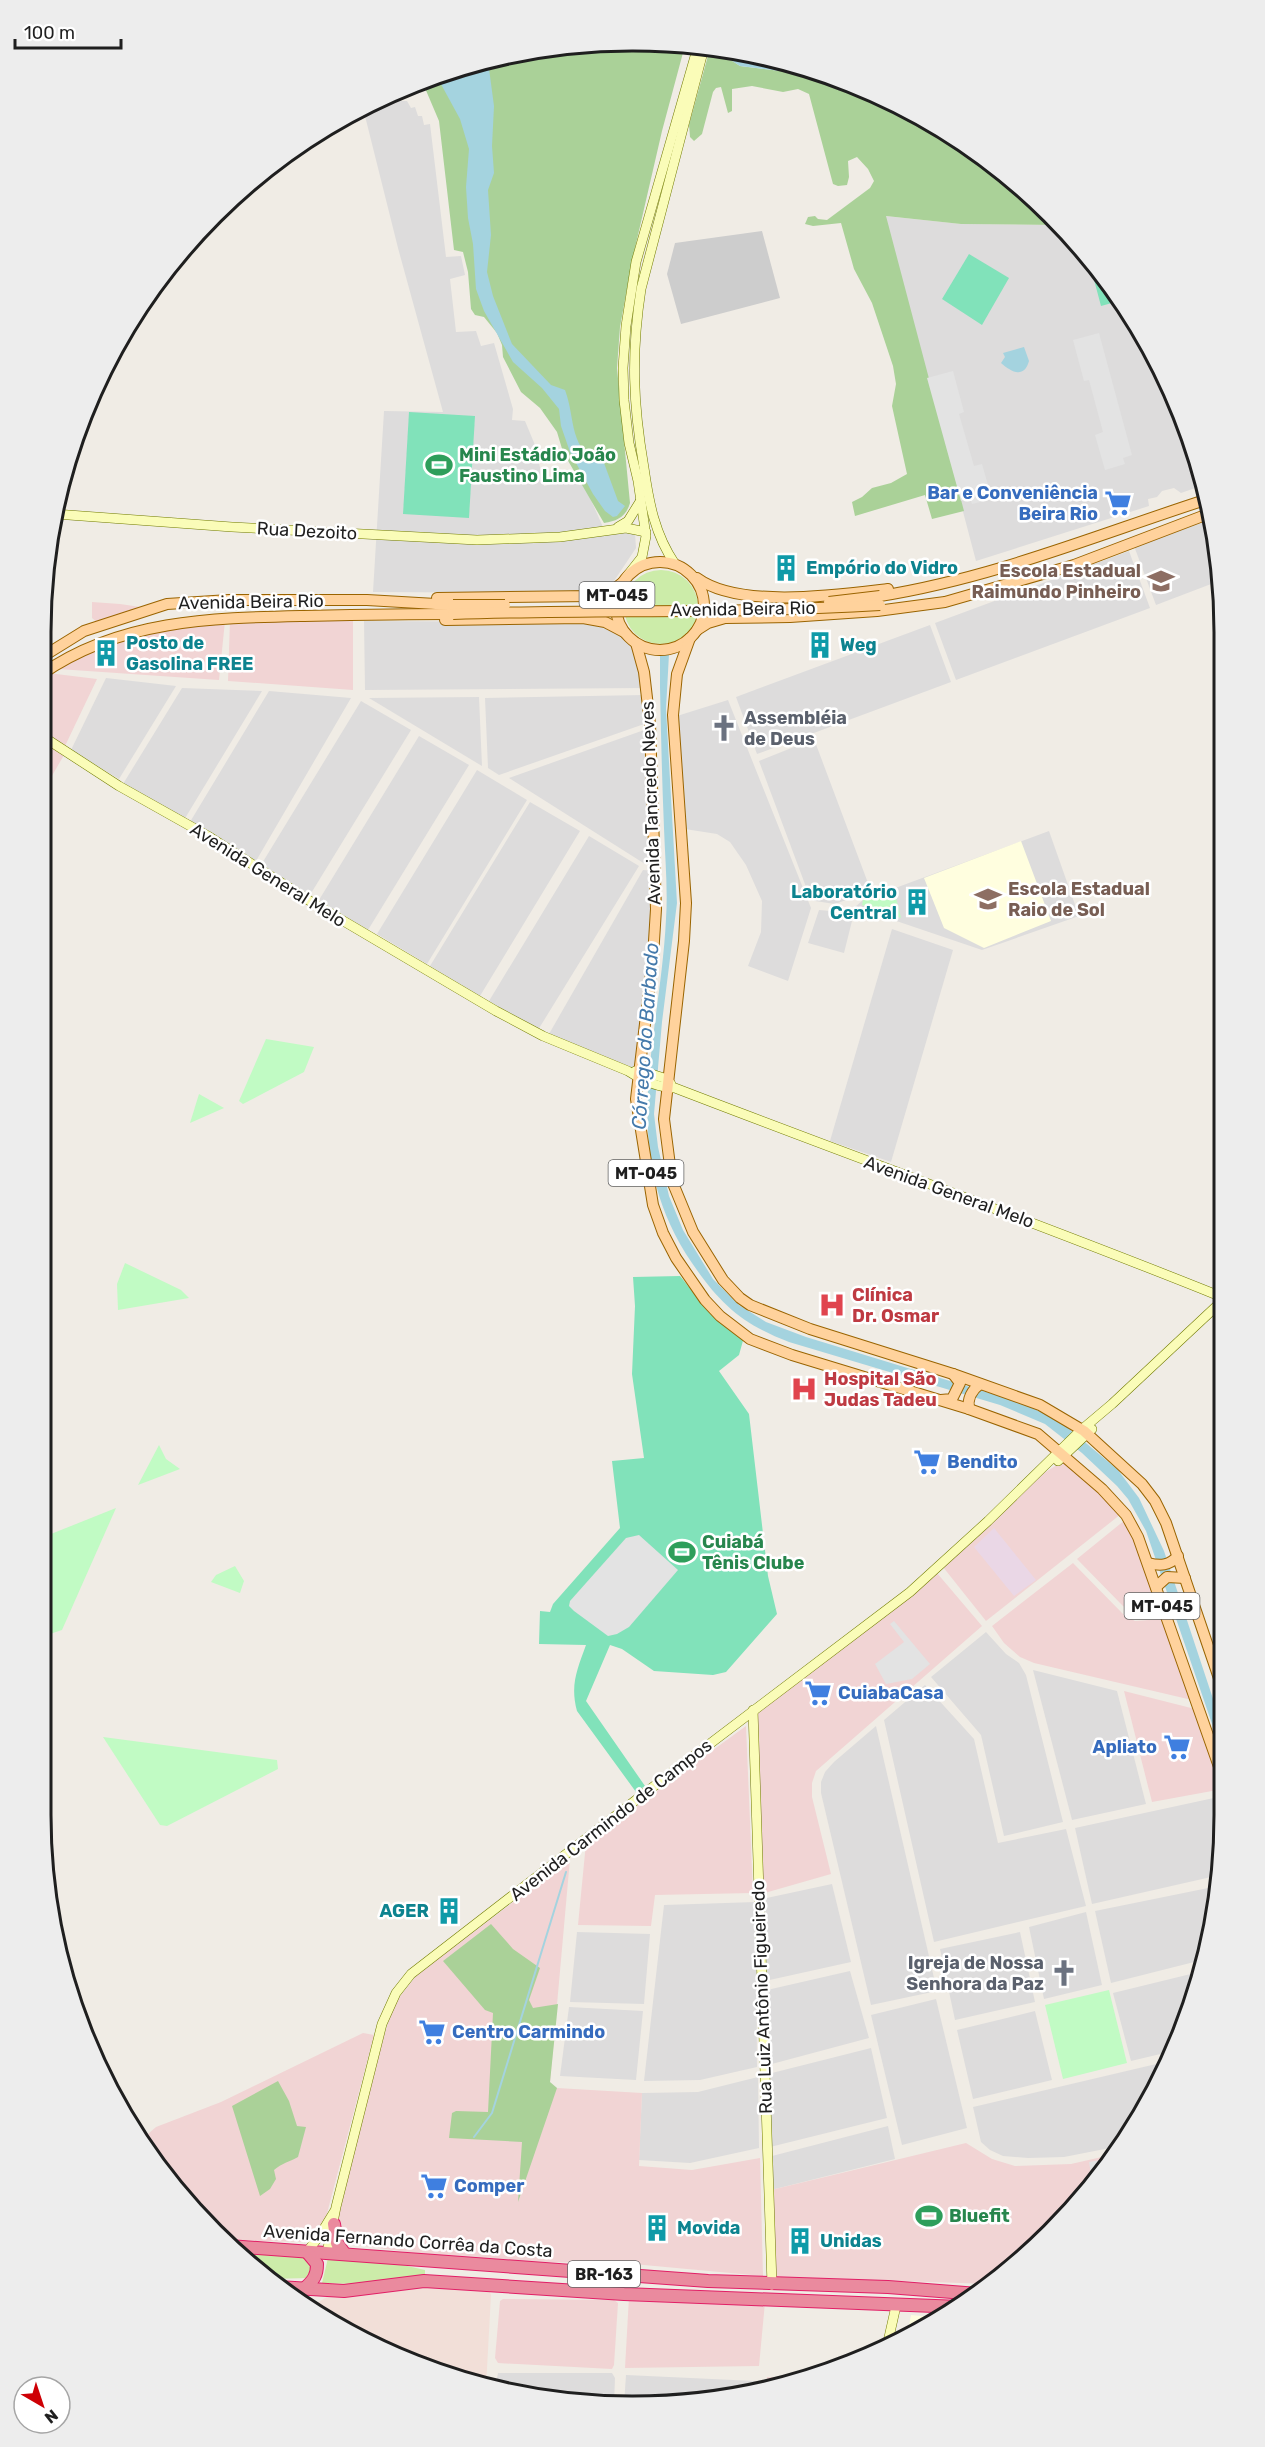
<svg xmlns="http://www.w3.org/2000/svg" width="1265" height="2447" viewBox="0 0 1265 2447" font-family="Rubik,sans-serif">
<style>
.residential{fill:#dddcdc}
.commercial{fill:#f1d4d4}
.industrial{fill:#ead7e6}
.education{fill:#fffedf}
.religious{fill:#cdcdcd}
.military{fill:#f2dfd8}
.grass{fill:#cceca9}
.forest{fill:#aad198}
.park{fill:#c1fbc4}
.pitch{fill:#81e2ba}
.parking{fill:#e3e3e3}
.water{fill:#a4d3df}
.lines{fill:none;stroke-linecap:round;stroke-linejoin:round}
.stream{stroke:#a4d3df;stroke-width:2}
.secondary-casing{stroke:#717b01;stroke-width:10}
.primary-casing{stroke:#9a6400;stroke-width:12}
.highway-casing{stroke:#e11f66;stroke-width:14}
.secondary{stroke:#fafcb8;stroke-width:9}
.primary{stroke:#ffd29c;stroke-width:10}
.highway{stroke:#ea8a9e;stroke-width:12}
.primary-bridge-casing{stroke:#9a6400;stroke-width:12;stroke-linecap:butt}
.primary-bridge{stroke:#ffd29c;stroke-width:10}
.labels{text-anchor:middle;dominant-baseline:central;stroke-width:5;stroke-linejoin:round;paint-order:stroke}
.shield{fill:#fff;stroke:#626262;stroke-width:1.5}
.shield-label{font-size:16px;font-weight:bold;fill:#1f1f1f}
.leisure-label{font-size:18px;font-weight:bold;fill:#27864d;stroke:#fff;text-anchor:start}
.shop-label{font-size:18px;font-weight:bold;fill:#366cbe;stroke:#fff;text-anchor:start}
.street-label{font-size:18px;fill:#1f1f1f;stroke:#fff}
.culture-label{font-size:18px;font-weight:bold;fill:#0d838f;stroke:#fff;text-anchor:start}
.education-label{font-size:18px;font-weight:bold;fill:#785e54;stroke:#fff;text-anchor:end}
.worship-label{font-size:18px;font-weight:bold;fill:#5b616d;stroke:#fff;text-anchor:start}
.health-label{font-size:18px;font-weight:bold;fill:#be3a42;stroke:#fff;text-anchor:start}
.water-label{font-size:20px;font-style:italic;fill:#457aab;stroke:#fff}
.rim{fill:none;stroke:#1f1f1f;stroke-width:3}
</style>
<rect width="100%" height="100%" fill="#f0ece5"/>
<g class="residential">
<polygon points="396,93 397,101 407,101 411,108 415,107 418,116 422,116 424,125 430,124 446,257 461,256 465,275 450,279 456,332 476,331 481,346 494,343 513,409 512,420 525,421 535,445 544,486 577,477 579,485 584,484 606,534 635,533 636,548 614,581 590,593 373,592 384,411 443,412 398,248 363,108"/>
<polygon points="885,216 961,224 1058,225 1102,272 1180,406 1201,486 1181,493 1174,488 1162,491 1157,497 1148,499 1149,506 976,561"/>
<polygon points="1210,520 1219,555 1219,581 1156,605 1134,546"/>
<polygon points="1129,551 1150,608 956,680 935,623"/>
<polygon points="364,621 595,622 616,629 627,637 634,647 644,688 365,690"/>
<polygon points="930,625 951,682 757,754 736,697"/>
<polygon points="106,678 176,686 119,779 71,750"/>
<polygon points="182,688 262,691 184,820 123,784"/>
<polygon points="269,691 351,698 256,861 190,822"/>
<polygon points="644,695 647,723 499,775 488,768 485,698"/>
<polygon points="479,697 482,766 369,698"/>
<polygon points="728,700 811,908 788,981 748,966 761,932 762,901 746,865 730,842 717,834 685,829 677,716"/>
<polygon points="361,701 411,730 310,895 261,865"/>
<polygon points="647,729 653,864 645,864 509,778"/>
<polygon points="419,736 469,765 368,930 319,900"/>
<polygon points="814,739 871,891 835,904 815,901 809,895 759,761"/>
<polygon points="477,770 527,800 427,964 377,934"/>
<polygon points="530,802 580,831 480,996 430,966"/>
<polygon points="1049,831 1079,916 982,950 855,907 863,900"/>
<polygon points="589,836 639,866 538,1030 489,1001"/>
<polygon points="643,870 655,871 653,920 636,1069 549,1034"/>
<polygon points="819,910 854,913 844,953 808,943"/>
<polygon points="892,929 953,950 891,1162 830,1141"/>
<polygon points="986,1632 1006,1654 1019,1663 1026,1675 1063,1822 1004,1836 981,1735 931,1677"/>
<polygon points="1033,1670 1117,1691 1146,1804 1072,1820"/>
<polygon points="925,1685 974,1739 998,1843 1066,1829 1086,1906 934,1942 884,1720"/>
<polygon points="876,1726 937,1991 871,2005 821,1793 821,1782 825,1772 834,1762"/>
<polygon points="1223,1796 1223,1853 1220,1875 1092,1904 1075,1828"/>
<polygon points="832,1884 851,1962 765,1981 762,1899"/>
<polygon points="1218,1886 1206,1959 1111,1983 1095,1911"/>
<polygon points="756,1902 757,2067 700,2080 644,2081 664,1905"/>
<polygon points="1086,1912 1102,1985 1044,1999 1029,1927"/>
<polygon points="577,1932 650,1934 644,2004 570,2002"/>
<polygon points="1020,1932 1035,2002 955,2020 940,1949"/>
<polygon points="850,1971 869,2038 768,2065 767,1990"/>
<polygon points="1203,1971 1173,2051 1131,2061 1113,1993"/>
<polygon points="936,1999 967,2128 902,2145 871,2015"/>
<polygon points="569,2007 643,2011 636,2080 560,2076"/>
<polygon points="1035,2011 1052,2080 973,2099 957,2030"/>
<polygon points="871,2048 887,2118 770,2147 768,2074"/>
<polygon points="1169,2061 1163,2077 1120,2146 1064,2157 1028,2158 1003,2156 990,2150 981,2142 973,2107"/>
<polygon points="758,2077 759,2148 690,2163 639,2160 642,2093 698,2092"/>
<polygon points="888,2126 895,2159 771,2190 772,2156"/>
<polygon points="498,2373 612,2373 615,2378 614,2405 593,2405 495,2389"/>
<polygon points="626,2375 755,2381 755,2391 672,2405 624,2405"/>
</g>
<g class="commercial">
<polygon points="92,602 120,604 147,608 97,622 92,618"/>
<polygon points="230,620 353,621 353,690 228,681"/>
<polygon points="225,621 219,680 58,669 105,645 145,632"/>
<polygon points="48,673 97,679 65,746 42,731 42,678"/>
<polygon points="42,742 64,755 42,793"/>
<polygon points="1065,1460 1121,1514 986,1621 943,1567 1044,1473"/>
<polygon points="1125,1520 1136,1542 1160,1609 1148,1613 1136,1613 1123,1606 1077,1559"/>
<polygon points="1073,1563 1124,1615 1135,1621 1163,1619 1192,1700 1034,1663 1020,1657 1004,1643 992,1626"/>
<polygon points="937,1573 982,1626 816,1771 812,1783 812,1797 831,1874 761,1894 756,1713"/>
<polygon points="1124,1691 1195,1709 1223,1789 1152,1802"/>
<polygon points="746,1726 753,1893 655,1895 651,1926 578,1925 586,1843"/>
<polygon points="570,1859 550,2083 557,2088 642,2093 639,2166 692,2170 760,2158 763,2276 633,2264 465,2260 343,2243 338,2237 339,2213 380,2048 394,2004 416,1976"/>
<polygon points="363,2033 374,2035 325,2221 314,2237 302,2242 224,2240 163,2175 140,2141 156,2127 221,2102"/>
<polygon points="966,2143 992,2159 1015,2166 1071,2164 1115,2154 1102,2175 1023,2259 991,2284 775,2277 771,2190"/>
<polygon points="629,2297 765,2302 759,2366 625,2368"/>
<polygon points="503,2299 614,2300 618,2303 614,2365 612,2369 498,2363 495,2358 500,2301"/>
<polygon points="767,2377 807,2379 785,2386 766,2390"/>
</g>
<polygon class="industrial" points="994,1528 1036,1580 1014,1596 974,1547"/>
<g class="education">
<polygon points="1021,841 1051,921 984,948 944,928 924,878"/>
<polygon points="911,2315 941,2318 907,2336"/>
</g>
<polygon class="religious" points="762,231 780,298 681,324 667,274 675,243"/>
<polygon class="military" points="417,2288 489,2289 491,2295 486,2387 406,2361 307,2309 332,2294"/>
<g class="grass">
<circle cx="661" cy="607" r="37"/>
<polygon points="235,2252 305,2254 314,2261 309,2278 268,2279"/>
<polygon points="329,2254 380,2260 425,2270 425,2276 355,2284 322,2283"/>
</g>
<g class="forest">
<path d="M662,42H667L684,49L662,131L632,261L620,327L617,368L630,503C626,517 617,521 604,523L563,452L557,432L540,408L521,392L503,357L502,345L497,333L484,317L475,315L471,309L468,272L463,252L454,250L439,121L422,81L443,72L556,46L599,44L641,50Z"/>
<polygon points="717,51 740,66 830,77 895,102 1023,187 1058,225 961,224 886,216 964,511 932,519 925,495 855,516 852,502 862,497 872,488 891,483 907,474 892,406 896,384 893,366 872,303 854,269 841,223 813,226 805,224 808,217 815,216 818,219 827,220 870,188 874,181 868,169 857,157 848,161 849,177 847,185 838,186 833,184 809,94 798,89 783,92 752,86 732,89 732,111 728,113 721,87 716,88 713,92 702,134 694,141 690,137 689,125 709,52"/>
<polygon points="491,1924 513,1949 540,1968 529,2000 533,2008 558,2004 550,2082 557,2088 518,2202 522,2142 449,2138 452,2113 456,2111 488,2112 493,2013 485,2010 443,1961"/>
<path d="M278,2081L289,2101L297,2126L306,2127L298,2157C289,2162 282,2163 274,2170L276,2179L270,2189L260,2196L232,2106Z"/>
</g>
<g class="park">
<polygon points="894,889 901,918 862,905 863,900"/>
<polygon points="266,1039 314,1047 304,1072 243,1104 239,1101"/>
<polygon points="199,1094 224,1108 190,1123"/>
<polygon points="125,1263 181,1290 189,1298 118,1310 117,1284"/>
<polygon points="159,1445 166,1459 180,1469 138,1485"/>
<polygon points="116,1508 62,1630 41,1637 41,1538"/>
<polygon points="235,1566 244,1581 240,1593 211,1582 216,1575"/>
<polygon points="103,1737 277,1760 278,1769 167,1826 160,1825"/>
<polygon points="1109,1990 1127,2063 1063,2079 1045,2005"/>
</g>
<g class="pitch">
<polygon points="969,254 1009,278 982,325 942,299"/>
<polygon points="1089,261 1092,261 1102,272 1119,301 1101,306"/>
<polygon points="409,412 475,416 469,518 403,514"/>
<path d="M680,1276C695,1294 721,1331 744,1337L739,1355L719,1371L749,1414L768,1576L777,1614L726,1672L713,1675L654,1671L622,1649L610,1645L586,1701L645,1786L636,1792L577,1711C570,1685 577,1670 586,1645L539,1644L540,1611L550,1612L553,1604L620,1528L612,1461L644,1458L632,1374L635,1306L633,1277Z"/>
</g>
<g class="parking">
<polygon points="1099,333 1132,455 1123,458 1125,464 1105,470 1095,435 1103,432 1089,380 1084,381 1073,340"/>
<polygon points="953,371 964,412 959,414 974,466 982,464 992,499 972,504 970,498 961,501 927,378"/>
<polygon points="639,1535 678,1570 629,1627 617,1634 608,1636 574,1611 569,1606 570,1601 626,1538"/>
<polygon points="894,1621 930,1664 912,1679 886,1684 875,1664 904,1642 890,1624"/>
<polygon points="1113,2158 1102,2175 1093,2185 1089,2162"/>
</g>
<g class="water">
<polygon points="662,42 641,50 599,44"/>
<polygon points="706,48 786,61 830,77 740,66 717,51"/>
<path d="M488,61L494,106L492,146L494,173L488,190L491,235L487,272L493,296L512,344L551,385L565,390C576,419 568,452 604,463L618,501L625,506L617,516L613,517L605,511L593,494L570,452L561,426L559,409L542,388L513,362L484,311L476,289L473,244L468,218L466,187L469,149L460,119L436,75Z"/>
<path d="M1024,347L1029,361C1024,379 1011,372 1001,363L1005,357L1003,353Z"/>
<path d="M669,654L666,709L677,903L662,1022L654,1114L658,1147L669,1196L683,1230L713,1279L739,1305L766,1322L806,1337L1022,1403L1061,1422L1118,1470L1139,1498L1164,1551L1223,1729V1756L1146,1531L1128,1499L1117,1486L1082,1453L1045,1424L1000,1405L789,1342C742,1324 720,1304 692,1263C615,1150 660,1042 666,919C668,889 665,858 664,828C662,781 661,734 660,687V655Z"/>
</g>
<g class="lines">
<polyline class="stream" points="474,2137 492,2113 566,1872"/>
<defs>
<g id="secondary">
<polyline points="55,514 232,527 477,540 560,537 626,528 646,532"/>
<polyline points="618,527 628,521 641,500"/>
<path d="M675,564C655,535 649,503 644,468C633,404 631,354 641,289L704,48"/>
<polyline points="627,576 642,557 646,536 638,481 629,443 624,400 623,368 626,326 636,262 698,46"/>
<path d="M42,736L119,786L208,836L313,903L496,1011L543,1036L628,1071C642,1080 658,1088 675,1088C857,1158 1041,1224 1222,1297"/>
<polyline points="635,1071 639,1070 667,1079 671,1084"/>
<polyline points="1058,1461 1092,1429"/>
<polyline points="753,1710 772,2285"/>
<polyline points="307,2252 320,2235 334,2212"/>
<polyline points="327,2253 336,2207 382,2024 396,1993 411,1974 645,1793 910,1592 988,1521 1080,1431 1112,1404 1222,1301"/>
<polyline points="887,2346 896,2306"/>
</g>
<g id="primary">
<circle cx="660" cy="606" r="44"/>
<path d="M697,578C739,609 838,595 888,589"/>
<path d="M880,596C993,578 1097,535 1205,500"/>
<polyline points="437,598 591,596 610,592 622,583"/>
<polyline points="445,620 583,618 605,622 624,632"/>
<polyline points="697,630 708,623 725,618 790,617 877,611 945,602 1074,565 1208,514"/>
<polyline points="690,638 677,674 673,715 686,903 684,941 664,1119 672,1181 693,1232 723,1280 740,1298 750,1305 810,1329 953,1374 1040,1405 1084,1431 1142,1484 1155,1501 1166,1523 1223,1690"/>
<polyline points="636,643 644,672 650,724 656,909 653,957 636,1099 653,1205 663,1233 676,1258 705,1300 720,1316 750,1339 792,1355 969,1409 1038,1434 1102,1489 1126,1515 1138,1537 1223,1778"/>
<polyline points="42,657 84,631 167,604 229,600 367,600 453,605"/>
<path d="M42,674C119,620 211,618 301,616C352,615 402,614 453,614"/>
<polyline points="941,1400 952,1399 960,1383 953,1374"/>
<path d="M969,1409C967,1399 972,1390 980,1384"/>
<path d="M1148,1563C1160,1566 1169,1566 1178,1556"/>
<polyline points="1156,1587 1167,1577 1185,1578"/>
</g>
<g id="highway">
<polyline points="334,2224 337,2243 344,2253"/>
<polyline points="229,2246 708,2281 888,2287 978,2294"/>
<polyline points="278,2287 344,2291 424,2281 624,2294 961,2307"/>
<path d="M305,2288C314,2280 317,2275 317,2264L307,2252"/>
</g>
</defs>
<use href="#secondary" class="secondary-casing"/>
<use href="#primary" class="primary-casing"/>
<use href="#highway" class="highway-casing"/>
<use href="#secondary" class="secondary"/>
<use href="#primary" class="primary"/>
<use href="#highway" class="highway"/>
<defs>
<g id="primary-bridge">
<polyline points="829,602 880,596"/>
<polyline points="453,605 505,605"/>
<path d="M453,614C595,609 738,614 880,605"/>
</g>
</defs>
<use href="#primary-bridge" class="primary-bridge-casing"/>
<use href="#primary-bridge" class="primary-bridge"/>
</g>
<defs>
<symbol id="stadium-bare" viewBox="-9 -9 18 18"><path d="M0-5a6.5 5 0 1 0 0 10a6.5 5 0 1 0 0-10ZM-3.5-1.8h7v3.6h-7Z" fill="#2e9e5b" stroke="#fff" stroke-width="2.5" paint-order="stroke"/></symbol>
<symbol id="supermarket-bare" viewBox="-9 -9 18 18"><path d="M-6-5.5h2.5l.6 2H6L4.5 2H-2.5L-4.4-4H-6ZM-1.5 3.2a1.3 1.3 0 1 0 .1 0ZM3 3.2a1.3 1.3 0 1 0 .1 0Z" fill="#3f7fe0" stroke="#fff" stroke-width="2.5" paint-order="stroke"/></symbol>
<symbol id="building-bare" viewBox="-9 -9 18 18"><path d="M-4-6H4V6H1V3H-1V6H-4ZM-2.5-4.3h1.7v1.8h-1.7ZM.8-4.3h1.7v1.8H.8ZM-2.5-1h1.7V.8h-1.7ZM.8-1h1.7V.8H.8Z" fill="#0f9aa8" stroke="#fff" stroke-width="2.5" paint-order="stroke"/></symbol>
<symbol id="school-bare" viewBox="-9 -9 18 18"><path d="M0-5L7-2L0 1L-7-2ZM-4 1L0 2.5L4 1V4Q0 6-4 4Z" fill="#8d6e63" stroke="#fff" stroke-width="2.5" paint-order="stroke"/></symbol>
<symbol id="church-bare" viewBox="-9 -9 18 18"><path d="M-1.2-6h2.4v3.5h3.3v2.4h-3.3V6h-2.4V-.1h-3.3v-2.4h3.3Z" fill="#6b7280" stroke="#fff" stroke-width="2.5" paint-order="stroke"/></symbol>
<symbol id="hospital-bare" viewBox="-9 -9 18 18"><path d="M-5-5h3v3.5h4V-5h3V5h-3V1.5h-4V5h-3Z" fill="#e0444e" stroke="#fff" stroke-width="2.5" paint-order="stroke"/></symbol>
</defs>
<g fill-rule="evenodd">
<use href="#stadium-bare" x="420" y="446" width="38" height="38"/>
<use href="#supermarket-bare" x="1099" y="484" width="38" height="38"/>
<use href="#building-bare" x="767" y="549" width="38" height="38"/>
<use href="#school-bare" x="1142" y="562" width="38" height="38"/>
<use href="#building-bare" x="801" y="626" width="38" height="38"/>
<use href="#building-bare" x="87" y="634" width="38" height="38"/>
<use href="#church-bare" x="705" y="709" width="38" height="38"/>
<use href="#school-bare" x="969" y="880" width="38" height="38"/>
<use href="#building-bare" x="898" y="883" width="38" height="38"/>
<use href="#hospital-bare" x="813" y="1286" width="38" height="38"/>
<use href="#hospital-bare" x="785" y="1370" width="38" height="38"/>
<use href="#supermarket-bare" x="908" y="1443" width="38" height="38"/>
<use href="#stadium-bare" x="663" y="1533" width="38" height="38"/>
<use href="#supermarket-bare" x="799" y="1674" width="38" height="38"/>
<use href="#supermarket-bare" x="1158" y="1728" width="38" height="38"/>
<use href="#building-bare" x="430" y="1892" width="38" height="38"/>
<use href="#church-bare" x="1045" y="1954" width="38" height="38"/>
<use href="#supermarket-bare" x="413" y="2013" width="38" height="38"/>
<use href="#supermarket-bare" x="415" y="2167" width="38" height="38"/>
<use href="#stadium-bare" x="910" y="2197" width="38" height="38"/>
<use href="#building-bare" x="638" y="2209" width="38" height="38"/>
<use href="#building-bare" x="781" y="2222" width="38" height="38"/>
</g>
<g class="labels">
<g class="shield">
<rect x="579.5" y="582" width="75" height="26" rx="4.5"/>
<rect x="608.5" y="1160" width="75" height="26" rx="4.5"/>
<rect x="1124.5" y="1593" width="75" height="26" rx="4.5"/>
<rect x="568" y="2261" width="72" height="26" rx="4.5"/>
</g>
<g class="shield-label">
<text x="617" y="595">MT-045</text>
<text x="646" y="1173">MT-045</text>
<text x="1162" y="1606">MT-045</text>
<text x="604" y="2274">BR-163</text>
</g>
<g class="leisure-label">
<text x="459" y="455">Mini Estádio João<tspan x="459" dy="21">Faustino Lima</tspan></text>
<text x="702" y="1542">Cuiabá<tspan x="702" dy="21">Tênis Clube</tspan></text>
<text x="949" y="2216">Bluefit</text>
</g>
<g class="shop-label">
<text x="1098" y="493" text-anchor="end">Bar e Conveniência<tspan x="1098" dy="21">Beira Rio</tspan></text>
<text x="947" y="1462">Bendito</text>
<text x="838" y="1693">CuiabaCasa</text>
<text x="1157" y="1747" text-anchor="end">Apliato</text>
<text x="452" y="2032">Centro Carmindo</text>
<text x="454" y="2186">Comper</text>
</g>
<g class="street-label">
<text transform="translate(307 531) rotate(3)">Rua Dezoito</text>
<text transform="translate(251 602) rotate(-1)">Avenida Beira Rio</text>
<text transform="translate(743 609) rotate(-1)">Avenida Beira Rio</text>
<text transform="translate(651 803) rotate(-92)">Avenida Tancredo Neves</text>
<text transform="translate(268 875) rotate(32)">Avenida General Melo</text>
<text transform="translate(949 1192) rotate(20)">Avenida General Melo</text>
<text transform="translate(611 1820) rotate(-38)">Avenida Carmindo de Campos</text>
<text transform="translate(762 1997) rotate(-92)">Rua Luiz Antônio Figueiredo</text>
<text transform="translate(408 2241) rotate(4)">Avenida Fernando Corrêa da Costa</text>
</g>
<g class="culture-label">
<text x="806" y="568">Empório do Vidro</text>
<text x="126" y="643">Posto de<tspan x="126" dy="21">Gasolina FREE</tspan></text>
<text x="840" y="645">Weg</text>
<text x="897" y="892" text-anchor="end">Laboratório<tspan x="897" dy="21">Central</tspan></text>
<text x="429" y="1911" text-anchor="end">AGER</text>
<text x="677" y="2228">Movida</text>
<text x="820" y="2241">Unidas</text>
</g>
<g class="education-label">
<text x="1141" y="571">Escola Estadual<tspan x="1141" dy="21">Raimundo Pinheiro</tspan></text>
<text x="1008" y="889" text-anchor="start">Escola Estadual<tspan x="1008" dy="21">Raio de Sol</tspan></text>
</g>
<g class="worship-label">
<text x="744" y="718">Assembléia<tspan x="744" dy="21">de Deus</tspan></text>
<text x="1044" y="1963" text-anchor="end">Igreja de Nossa<tspan x="1044" dy="21">Senhora da Paz</tspan></text>
</g>
<g class="health-label">
<text x="852" y="1295">Clínica<tspan x="852" dy="21">Dr. Osmar</tspan></text>
<text x="824" y="1379">Hospital São<tspan x="824" dy="21">Judas Tadeu</tspan></text>
</g>
<g class="water-label">
<text transform="translate(645 1036) rotate(-86)">Córrego do Barbado</text>
</g>
</g>
<path d="M0 0H1265V2447H0ZM632 51H633A581 581 0 0 1 1214 632V1815A581 581 0 0 1 633 2396H632A581 581 0 0 1 51 1815V632A581 581 0 0 1 632 51Z" fill="#ededed" fill-rule="evenodd"/>
<path class="rim" d="M632 51H633A581 581 0 0 1 1214 632V1815A581 581 0 0 1 633 2396H632A581 581 0 0 1 51 1815V632A581 581 0 0 1 632 51Z"/>
<g transform="translate(42 2405) rotate(141)"><circle r="28" fill="#ffffff" stroke="#a5a5a5" stroke-width="1.5"/>
<path d="M0-4.5L10 22L0 15L-10 22Z" fill="#ce0005"/>
<text y="-9" font-size="16" font-weight="bold" text-anchor="middle" fill="#1f1f1f">N</text>
</g>
<path d="M15 39v9h106v-9" fill="none" stroke="#1f1f1f" stroke-width="3"/>
<text x="24" y="39" font-size="18" fill="#1f1f1f" stroke="#ffffff" stroke-width="4.5" paint-order="stroke">100 m</text>
</svg>
